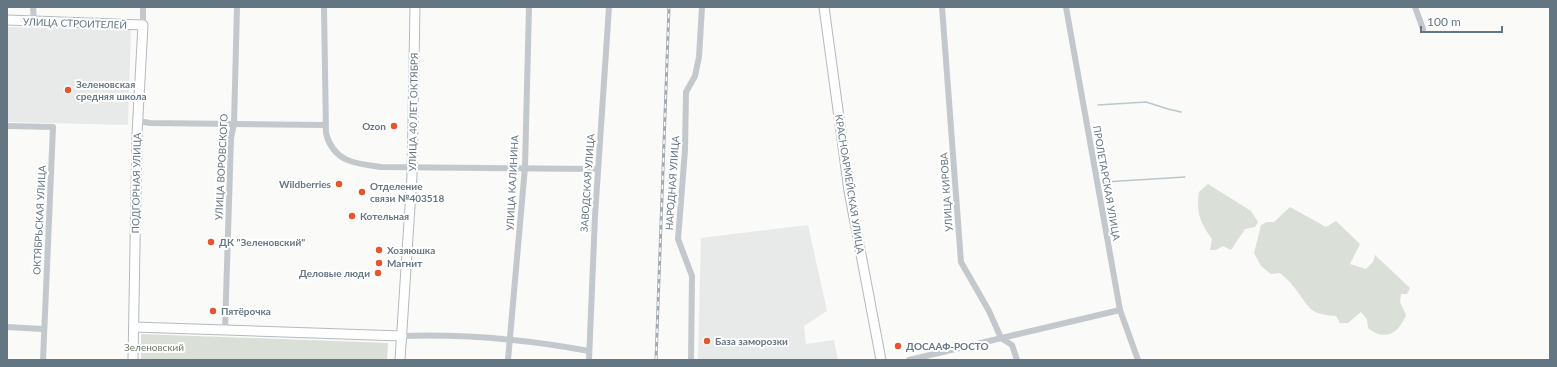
<svg xmlns="http://www.w3.org/2000/svg" width="1557" height="367" viewBox="0 0 1557 367" font-family="Lato,sans-serif">
<style>
.built{fill:#e8e9e9}
.green{fill:#dadfd7}
.lines{fill:none;stroke-linecap:round;stroke-linejoin:round}
.stream{stroke:#bbc7cb;stroke-width:1.5}
.secondary-casing{stroke:#b3babf;stroke-width:11}
.street{stroke:#c3c8cc;stroke-width:6}
.secondary{stroke:#fff;stroke-width:9}
.rail-casing{stroke:#a2aab0;stroke-width:3}
.rail{stroke:#fff;stroke-width:1.5;stroke-dasharray:4.5;stroke-linecap:butt}
.poi-dot{fill:#e4572e;stroke:#fff;stroke-width:1.5}
.labels{text-anchor:middle;dominant-baseline:central;stroke-width:4;stroke-linejoin:round;paint-order:stroke}
.street-label{font-size:10px;fill:#657683;stroke:#fff}
.poi-label{font-size:10px;font-weight:bold;fill:#657683;stroke:#fff;text-anchor:start}
.park-label{font-size:10px;fill:#687a64;stroke:#fff}
</style>
<rect width="100%" height="100%" fill="#fafaf8"/>
<g class="built">
<polygon points="7,27 131,30 128,125 7,122"/>
<polygon points="808,225 827,311 804,326 806,344 834,340 838,360 698,360 701,238"/>
</g>
<g class="green">
<path d="M1208,184L1251,211L1258,222L1255,227L1245,229L1231,250L1223,246L1216,250H1210L1212,239C1200,222 1196,213 1199,192Z"/>
<path d="M1290,207L1326,227L1336,221L1360,244L1350,264L1366,269L1373,262L1375,255L1410,288L1407,294H1401L1400,302L1406,315C1399,333 1385,342 1368,328L1367,319L1361,312L1348,323H1340L1336,316C1306,314 1310,306 1293,286C1290,281 1284,277 1280,273L1271,274L1261,266L1254,253L1261,225L1267,222H1274Z"/>
<polygon points="141,334 388,343 387,360 141,360"/>
</g>
<g class="lines">
<g class="stream">
<polyline points="1098,105 1146,102 1168,109 1181,112"/>
<polyline points="1104,182 1185,177"/>
</g>
<defs>
<g id="secondary">
<polyline points="824,7 849,191 881,360"/>
<polyline points="7,20 143,25 137,134 133,360"/>
<polyline points="134,327 402,336"/>
<polyline points="400,360 412,176 415,7"/>
</g>
</defs>
<use href="#secondary" class="secondary-casing"/>
<g class="street">
<polyline points="33,7 34,21"/>
<path d="M324,7L326,133C333,162 356,164 381,167L598,169"/>
<polyline points="942,7 961,262 989,311 1001,338 1012,345 1017,360"/>
<polyline points="1066,7 1120,310 1138,360"/>
<polyline points="1415,7 1423,29"/>
<polyline points="143,25 143,7"/>
<polyline points="138,121 150,123 325,125"/>
<polyline points="7,126 53,127 43,360"/>
<polyline points="7,327 43,329"/>
<polyline points="225,329 231,138 234,124 237,7"/>
<path d="M402,336C462,334 530,340 589,351"/>
<polyline points="508,360 525,167 529,7"/>
<polyline points="589,360 595,216 609,7"/>
<polyline points="691,360 692,276 678,239 685,150 686,92 695,76 699,57 702,7"/>
<polyline points="909,360 1120,310"/>
</g>
<use href="#secondary" class="secondary"/>
<defs>
<polyline id="rail" points="656,360 669,7"/>
</defs>
<use href="#rail" class="rail-casing"/>
<use href="#rail" class="rail"/>
</g>
<g class="poi-dot">
<circle cx="68" cy="90" r="4"/>
<circle cx="394" cy="126" r="4"/>
<circle cx="339" cy="184" r="4"/>
<circle cx="362" cy="192" r="4"/>
<circle cx="352" cy="216" r="4"/>
<circle cx="211" cy="242" r="4"/>
<circle cx="379" cy="250" r="4"/>
<circle cx="379" cy="263" r="4"/>
<circle cx="378" cy="273" r="4"/>
<circle cx="213" cy="311" r="4"/>
<circle cx="707" cy="341" r="4"/>
<circle cx="898" cy="346" r="4"/>
</g>
<g class="labels">
<g class="street-label">
<text transform="translate(75 23) rotate(2)">УЛИЦА СТРОИТЕЛЕЙ</text>
<text transform="translate(413 112) rotate(-89)">УЛИЦА 40 ЛЕТ ОКТЯБРЯ</text>
<text transform="translate(221 167) rotate(-87)">УЛИЦА ВОРОВСКОГО</text>
<text transform="translate(136 183) rotate(-89)">ПОДГОРНАЯ УЛИЦА</text>
<text transform="translate(512 183) rotate(-87)">УЛИЦА КАЛИНИНА</text>
<text transform="translate(587 183) rotate(-86)">ЗАВОДСКАЯ УЛИЦА</text>
<text transform="translate(672 183) rotate(-86)">НАРОДНАЯ УЛИЦА</text>
<text transform="translate(1107 183) rotate(80)">ПРОЛЕТАРСКАЯ УЛИЦА</text>
<text transform="translate(850 184) rotate(81)">КРАСНОАРМЕЙСКАЯ УЛИЦА</text>
<text transform="translate(946 192) rotate(-94)">УЛИЦА КИРОВА</text>
<text transform="translate(39 220) rotate(-87)">ОКТЯБРЬСКАЯ УЛИЦА</text>
</g>
<g class="poi-label">
<text x="76" y="84">Зеленовская<tspan x="76" dy="12">средняя школа</tspan></text>
<text x="386" y="126" text-anchor="end">Ozon</text>
<text x="331" y="184" text-anchor="end">Wildberries</text>
<text x="370" y="186">Отделение<tspan x="370" dy="12">связи №403518</tspan></text>
<text x="360" y="216">Котельная</text>
<text x="219" y="242">ДК "Зеленовский"</text>
<text x="387" y="250">Хозяюшка</text>
<text x="387" y="263">Магнит</text>
<text x="370" y="273" text-anchor="end">Деловые люди</text>
<text x="221" y="311">Пятёрочка</text>
<text x="715" y="341">База заморозки</text>
<text x="906" y="346">ДОСААФ-РОСТО</text>
</g>
<g class="park-label">
<text x="154" y="347">Зеленовский</text>
</g>
</g>
<rect width="1557" height="367" fill="none" stroke="#657683" stroke-width="16"/>
<path d="M1421 26v6h81v-6" fill="none" stroke="#657683" stroke-width="2"/>
<text x="1427" y="26" font-size="12" fill="#657683" stroke="#ffffff" stroke-width="3" paint-order="stroke">100 m</text>
</svg>
